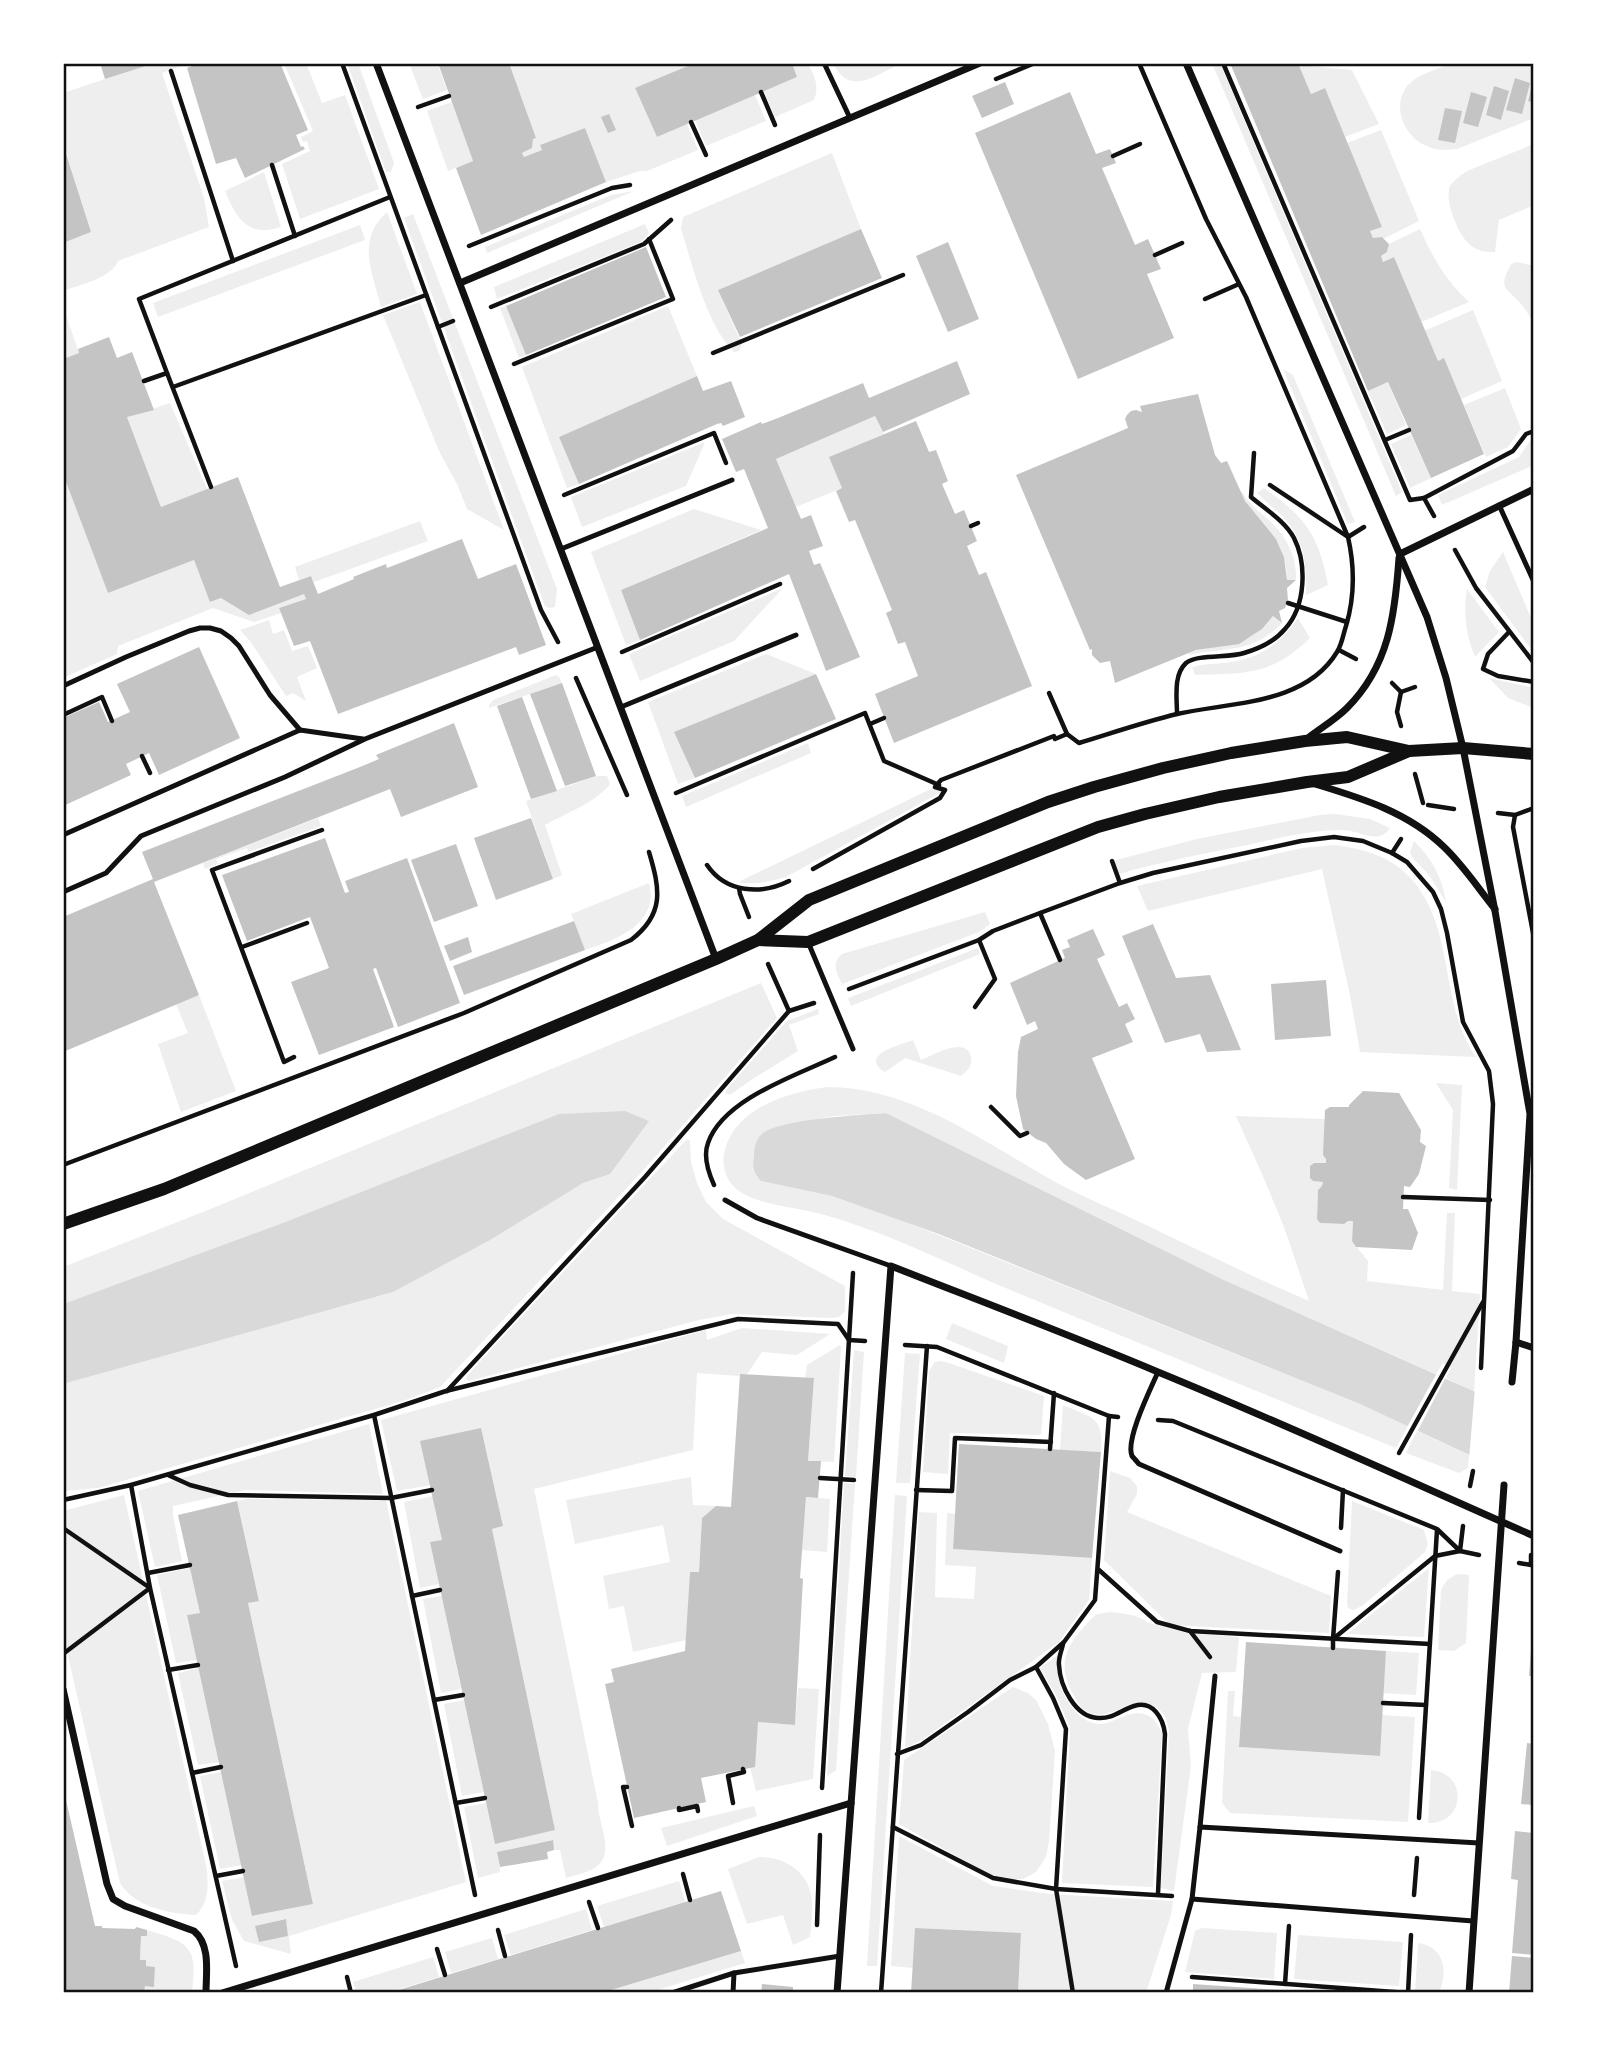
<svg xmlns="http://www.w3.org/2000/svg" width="1597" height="2056" viewBox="0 0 1597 2056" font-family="'Exo 2',sans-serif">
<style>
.green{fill:#eee;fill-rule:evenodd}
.water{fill:#d9d9d9}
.pier{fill:#fff}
.building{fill:#c4c4c4}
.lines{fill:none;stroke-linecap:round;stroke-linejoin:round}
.path{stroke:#111;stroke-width:4.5}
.service{stroke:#111;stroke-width:5}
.minor{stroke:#111;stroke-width:7}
.tertiary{stroke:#111;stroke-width:12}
.neatline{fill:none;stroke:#111;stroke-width:2.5}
</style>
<rect width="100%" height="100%" fill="#fff"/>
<g class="green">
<path d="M154,63H190L162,73L204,198L209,227L118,261C111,279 80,284 63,291V243L91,232L63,142V93Z"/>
<polygon points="284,63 306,63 322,103 345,95 379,189 300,219 282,164 310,151 307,141 303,142 301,137 313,131"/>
<polygon points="347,63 358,63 394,163 391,172 386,172"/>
<polygon points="409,63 437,63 447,90 423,99"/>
<polygon points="509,63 695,63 635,89 657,137 687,124 698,150 647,171 640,171 606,182 585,128 540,145 542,150 524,157 522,153 532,148 533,139 536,138"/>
<path d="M792,63H808C814,76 820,86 814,100L775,117L764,91L797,77Z"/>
<path d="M833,63H899L900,64C873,76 850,97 833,63Z"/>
<polygon points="1212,63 1220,63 1402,492 1396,496"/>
<path d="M1452,63H1534V118L1457,149C1447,150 1439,151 1429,147C1405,139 1390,107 1408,85C1418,74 1438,69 1452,63Z"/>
<polygon points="1299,65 1352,70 1379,124 1345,137 1325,88 1311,94"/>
<polygon points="755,95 766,121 706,146 695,120"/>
<polygon points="452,102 473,161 448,171 427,111"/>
<polygon points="1381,130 1419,221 1385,238 1373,238 1370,231 1382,227 1347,143"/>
<path d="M1534,144V205L1499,220L1495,252C1485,252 1476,251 1469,244C1458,234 1444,200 1450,186C1454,180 1461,175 1467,171Z"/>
<path d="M832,153L861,229L718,290L742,344L739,351L734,352C706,324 693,266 681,229L683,217Z"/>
<path d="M264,172L281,227C248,238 236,218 225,191Z"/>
<polygon points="634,191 487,253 485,247 611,195"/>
<path d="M387,212L417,294L381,307C372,271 356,240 387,212Z"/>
<polygon points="413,214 557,589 555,607 549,608 545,606 543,601 404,218"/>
<polygon points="645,224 649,233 641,242 497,299 494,287"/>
<polygon points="360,225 365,240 158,317 153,303"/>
<path d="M1420,229C1433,258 1446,281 1469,302L1421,322L1394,257L1383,262L1381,256L1387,252L1389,244Z"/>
<path d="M1517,262L1534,266V324C1530,318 1526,309 1521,304C1505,286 1498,289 1511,264Z"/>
<polygon points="420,302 504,530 467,509 458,486 440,453 383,315"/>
<polygon points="63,306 79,353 63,359"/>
<polygon points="506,306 526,355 519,358 500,308"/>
<polygon points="668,306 697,376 559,437 579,484 567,488 522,367"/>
<polygon points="1473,310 1502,381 1461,399 1443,359 1438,361 1424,331"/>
<polygon points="1283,369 1293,375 1355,522 1348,524"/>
<polygon points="1388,382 1406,425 1387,434 1368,391"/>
<polygon points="1505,388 1521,429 1508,447 1486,457 1464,405"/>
<polygon points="170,403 207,489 161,507 127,417"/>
<polygon points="875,416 884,434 830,457 842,488 796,507 776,459"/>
<polygon points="1411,435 1431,478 1410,488 1391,444"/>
<polygon points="1534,440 1534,465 1442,505 1438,495 1519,457 1530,441"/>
<polygon points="705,442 686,486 582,527 571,497"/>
<polygon points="63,474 108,593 194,560 211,602 221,598 304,594 306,599 279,608 281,613 254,622 213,608 118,646 117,654 63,678"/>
<path d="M1264,488C1305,517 1319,535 1328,585L1306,595C1307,562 1304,536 1278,512C1271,506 1264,500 1257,493Z"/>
<path d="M1242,492C1250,506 1262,513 1273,524C1288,539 1297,559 1296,580H1287C1287,534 1258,528 1241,493Z"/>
<polygon points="694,509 761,530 621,590 640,640 626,645 591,552"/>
<polygon points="420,521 428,541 314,582 311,576 299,580 295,567"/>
<polygon points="1503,552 1534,625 1534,653 1485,587 1490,571"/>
<polygon points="783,588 734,641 640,681 629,654"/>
<path d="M1467,589L1499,632L1475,657C1466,635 1463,613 1467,589Z"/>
<path d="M1273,616L1282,623C1253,654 1225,647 1188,655L1189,653C1228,640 1241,653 1273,616Z"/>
<path d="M1298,618L1310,638C1271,676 1245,673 1195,675L1192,667C1203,664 1213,664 1225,663C1257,660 1281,644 1298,618Z"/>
<polygon points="269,620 273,634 284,630 292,651 308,646 317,668 297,677 306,701 293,693 286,696 250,641 240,630"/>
<polygon points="766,654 816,674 674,732 695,778 678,784 648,702"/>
<polygon points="556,675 559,677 562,683 489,708 489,705 493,700"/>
<polygon points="1489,678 1534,688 1534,708 1508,698"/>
<polygon points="808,743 811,753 686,807 682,796"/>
<path d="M596,776H607L610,784C595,803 566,813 545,825L562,875L553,879L526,801Z"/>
<path d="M935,787L945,790L786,877C769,882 756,885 738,882Z"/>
<path d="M1335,814L1370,819L1390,828C1378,846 1360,830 1342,830C1310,830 1279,838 1247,845C1203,854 1159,862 1116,875L1112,861L1197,839L1320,815Z"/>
<polygon points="318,818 321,826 249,852 247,848 216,859 218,864 205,869 203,863"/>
<path d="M1414,841C1432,859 1442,877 1446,902L1429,875L1412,857L1410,852Z"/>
<path d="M1334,845C1365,849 1394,857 1414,882C1456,934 1439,1004 1476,1057L1360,1052L1350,995L1322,869L1148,911L1137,886L1302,848Z"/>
<path d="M649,883C660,924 615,940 585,950L571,914Z"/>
<path d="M985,912L990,924L979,932L842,984C837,973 831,963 842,954Z"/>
<polygon points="978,948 980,954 851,1006 848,998"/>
<polygon points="761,983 777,1018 640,1174 440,1387 403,1401 98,1488 63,1491 63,1384 393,1292 583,1183 610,1173 648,1120 288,1221 63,1304 63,1267 208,1210"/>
<polygon points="199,995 236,1091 181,1112 158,1044 188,1033 176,1004"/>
<polygon points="818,1009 819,1014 789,1025 798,1051 751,1080 730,1095 726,1093 726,1090 787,1021"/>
<path d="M913,1040L921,1060C933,1055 966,1035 971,1057C973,1065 967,1071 961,1076L905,1058L885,1072C858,1055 900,1045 913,1040Z"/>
<polygon points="1436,1083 1462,1085 1457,1190 1449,1188 1453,1110"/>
<path d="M828,1087C912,1087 987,1144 1057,1183C1085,1198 1115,1210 1144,1224C1198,1250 1253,1277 1309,1301L1284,1227L1262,1174L1236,1116L1325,1119L1326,1163H1314L1310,1166V1178L1313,1181L1323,1182L1322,1186L1318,1190L1317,1219L1320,1223L1344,1224L1348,1221H1353L1352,1241L1368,1261L1367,1281L1443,1290L1447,1213H1455L1452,1291L1480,1294L1474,1392L1446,1378L1451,1368L1443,1363L1436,1374L1224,1280L886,1113L834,1116L773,1128L761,1181L832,1196L896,1218L1360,1404L1408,1426L1396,1448C1260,1392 1124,1338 989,1281C958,1267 927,1253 896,1240C872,1230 846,1221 821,1214C797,1207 754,1205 735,1188C726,1179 722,1167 724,1154C733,1108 788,1092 828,1087Z"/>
<polygon points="687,1139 690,1141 691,1162 697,1183 706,1202 723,1219 845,1286 845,1311 839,1317 832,1318 732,1314 699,1320 469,1381 466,1379 467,1376 497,1343"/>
<polygon points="952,1323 1008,1346 1004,1363 946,1339"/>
<path d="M742,1328L830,1334L797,1355L762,1352L747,1374H740L739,1376L697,1373L693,1450L534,1489L598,1803C597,1822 618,1856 593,1869C585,1873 575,1875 566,1878L560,1850H554L552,1840L498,1852L500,1872L478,1878L464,1807L486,1803L495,1843L555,1830L492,1529L503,1526L481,1429L431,1485L397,1491L381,1420L706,1330L707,1340Z"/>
<polygon points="840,1345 841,1347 834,1462 808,1461 814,1379 805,1378 807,1365"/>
<polygon points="854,1350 864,1352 856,1477 845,1476"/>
<polygon points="905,1353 920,1354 910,1483 896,1483"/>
<polygon points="940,1361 946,1362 1044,1396 1041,1435 950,1433 948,1474 923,1472 929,1371 935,1362"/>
<path d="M1063,1405C1093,1418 1104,1417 1101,1452L1060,1450Z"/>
<polygon points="369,1424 383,1494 245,1490 173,1506 173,1516 182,1561 155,1567 138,1491"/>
<polygon points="1417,1431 1469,1455 1468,1468 1459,1473 1406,1453"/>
<polygon points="1110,1471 1130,1478 1137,1486 1137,1494 1127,1512 1331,1596 1329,1633 1170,1625 1104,1560"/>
<polygon points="691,1477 693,1505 716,1506 702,1518 699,1572 690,1572 686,1640 633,1652 624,1606 609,1609 603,1576 670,1562 663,1525 575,1544 566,1500"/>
<polygon points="844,1483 855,1484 836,1770 827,1776"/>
<path d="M124,1495L207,1870C208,1888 209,1902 196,1915C171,1914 134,1907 120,1883L63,1634V1511Z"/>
<polygon points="895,1495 907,1496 877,1966 867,1966"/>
<polygon points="433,1496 442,1540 431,1542 439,1584 420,1588 404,1502"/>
<polygon points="806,1497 830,1499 827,1552 802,1550"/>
<path d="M248,1499L386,1500L466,1882L289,1936L291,1954L244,1941L232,1920L222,1881L244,1877L253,1916L313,1904L248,1603L259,1600L237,1501ZM285,1919L288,1936L259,1941L256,1926Z"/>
<polygon points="1352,1501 1424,1530 1428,1544 1425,1552 1362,1606 1353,1610 1348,1608 1347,1604"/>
<polygon points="919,1512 937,1513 935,1597 974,1599 976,1567 945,1565 947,1513 955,1514 953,1549 1092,1558 1089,1600 1059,1642 922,1740 905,1748"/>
<polygon points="190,1568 200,1613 187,1615 197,1660 176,1663 157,1575"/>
<polygon points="1429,1568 1424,1637 1347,1634"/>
<polygon points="1457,1574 1469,1575 1466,1643 1454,1651 1438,1650 1441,1590 1447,1580"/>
<polygon points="442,1596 461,1689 441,1693 423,1599"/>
<path d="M1111,1612C1124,1614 1137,1614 1146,1622L1186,1633L1239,1637L1236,1672L1202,1673L1188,1729L1191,1766L1174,1891L1161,1888L1169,1731C1167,1721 1166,1714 1157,1708C1133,1690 1110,1726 1086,1711C1081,1708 1076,1700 1073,1694C1058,1666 1064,1649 1084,1627C1088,1623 1092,1617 1096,1615C1100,1613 1107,1613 1111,1612Z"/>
<polygon points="1386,1651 1419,1653 1416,1695 1383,1693"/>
<path d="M1058,1655C1058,1662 1056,1670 1058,1677C1063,1699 1078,1725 1103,1724C1108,1723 1114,1720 1119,1718C1140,1709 1154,1712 1162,1734L1153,1887L1062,1883L1070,1728L1056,1695L1040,1668Z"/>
<polygon points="199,1668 220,1762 198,1765 178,1673"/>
<polygon points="1013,1687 1028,1693 1036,1700 1048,1724 1055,1751 1049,1841 1046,1857 1036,1872 1023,1879 1008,1879 992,1876 899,1824 904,1760"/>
<polygon points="798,1688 819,1689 813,1779 756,1791 750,1767 758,1722 795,1725"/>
<polygon points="1228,1691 1235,1691 1233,1716 1241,1717 1239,1747 1379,1756 1382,1715 1415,1717 1408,1822 1230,1813 1222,1803"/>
<polygon points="464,1700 484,1792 462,1796 444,1704"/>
<path d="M1431,1770C1468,1773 1466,1824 1428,1823Z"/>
<polygon points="222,1772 242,1865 220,1869 200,1776"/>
<polygon points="754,1806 757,1816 667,1846 661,1828"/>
<polygon points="899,1836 993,1886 1050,1894 1173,1901 1171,1915 1146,1993 1018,1993 1021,1933 916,1928 913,1968 891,1966"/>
<path d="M759,1857C786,1857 811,1873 812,1903C813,1914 811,1926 810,1937L793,1945L783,1915L747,1924L728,1869Z"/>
<polygon points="679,1881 685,1902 604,1927 597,1906"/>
<polygon points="586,1909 592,1930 511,1955 504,1935"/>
<polygon points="1202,1928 1277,1933 1274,1979 1185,1972 1195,1931"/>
<path d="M147,1930C190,1943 198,1946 192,1993H138H144L145,1986H154L155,1967L146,1966V1960H140L141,1936H147Z"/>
<polygon points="1298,1935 1403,1942 1399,1986 1294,1979"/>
<polygon points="492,1938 498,1959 451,1973 445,1952"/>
<path d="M1418,1943C1445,1947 1448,1972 1439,1993H1415Z"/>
<polygon points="741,1951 745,1963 648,1993 601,1993"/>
<polygon points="433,1957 439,1977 386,1993 357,1993 353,1982"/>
</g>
<g class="water">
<polygon points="625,1111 649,1121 610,1174 583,1183 490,1240 393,1292 63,1384 63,1304 288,1221 559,1114"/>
<path d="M886,1113L1224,1280L1534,1418V1485L1360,1404L936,1233L832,1196L761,1181C754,1173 752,1167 754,1157C754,1150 755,1142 760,1136C772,1119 863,1115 886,1113Z"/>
</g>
<g class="pier">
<polygon points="1438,1371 1447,1375 1416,1434 1406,1429"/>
<polygon points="1475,1388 1534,1414 1534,1489 1469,1459"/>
</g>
<g class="building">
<polygon points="100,63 152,63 152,64 105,79"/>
<polygon points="200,63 280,63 308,130 296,135 301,147 303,146 305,149 245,178 236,158 216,164 187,68"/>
<polygon points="438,63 509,63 536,138 533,139 532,148 522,153 524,157 542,150 540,145 585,128 606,182 481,235 456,168 473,161"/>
<polygon points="695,63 792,63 797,77 657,137 635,88"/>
<polygon points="1230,63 1298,63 1311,94 1325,88 1382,227 1370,231 1373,238 1382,237 1389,244 1387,252 1381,256 1383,262 1394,257 1438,361 1444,358 1484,454 1431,478 1388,382 1368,391"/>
<polygon points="1515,78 1530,83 1522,114 1506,110"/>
<polygon points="1005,82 1014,104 982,118 972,96"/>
<polygon points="1533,82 1534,82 1534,103 1528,101"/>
<polygon points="1494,86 1509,91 1501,120 1486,115"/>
<polygon points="1070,92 1096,154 1110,149 1116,163 1102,168 1135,245 1148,239 1161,269 1147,274 1174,338 1078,379 975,133"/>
<polygon points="1471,92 1487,97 1478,127 1463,123"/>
<polygon points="1445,108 1462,111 1455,143 1438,140"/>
<polygon points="609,114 616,130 608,133 601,117"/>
<polygon points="63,144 91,232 63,243"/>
<polygon points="861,229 882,278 740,337 718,290"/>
<polygon points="948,242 979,319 948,332 916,256"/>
<polygon points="646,247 666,297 526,355 506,306"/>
<polygon points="109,337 117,358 132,352 154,410 127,417 161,507 238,477 280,587 311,576 318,594 354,579 353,577 386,564 387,568 462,539 478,579 516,564 546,645 519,655 516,647 338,714 310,641 294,646 279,608 306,599 304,594 249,615 221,598 210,602 194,560 108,593 63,474 63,359 79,353 78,349"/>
<polygon points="957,361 970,394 883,432 875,416 776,459 801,519 811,515 823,546 809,551 814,565 820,563 860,657 826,671 789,574 640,640 621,590 768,528 744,469 736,472 722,439 761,422 762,424 778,418 863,383 869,398"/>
<polygon points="697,376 703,391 731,381 745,417 723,426 721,423 717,424 579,484 559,437"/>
<polygon points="1198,394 1215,455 1221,463 1227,461 1245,501 1276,539 1284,557 1287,580 1296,580 1287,588 1288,601 1285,608 1279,611 1282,623 1273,616 1262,629 1239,644 1196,650 1115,683 1110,661 1100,663 1092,655 1092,649 1090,650 1016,475 1128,428 1125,419 1127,415 1131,411 1136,410 1142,412 1140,406"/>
<polygon points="916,421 929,452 936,450 948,481 942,484 955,514 964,510 977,541 967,546 979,575 986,572 1032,686 894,743 875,694 918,676 905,642 898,644 886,613 892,610 855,520 849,522 836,491 842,488 829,457"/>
<polygon points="199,647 240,738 159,775 149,753 126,764 131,775 63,806 63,718 99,702 108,722 130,712 117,684"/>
<polygon points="816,674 836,719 695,778 674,732"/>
<polygon points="562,683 596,776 565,786 530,694"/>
<polygon points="522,697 557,791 531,799 497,706"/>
<polygon points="454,723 478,787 401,817 390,789 154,882 199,995 63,1052 63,917 153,879 142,852 360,767 379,759 376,755"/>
<polygon points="531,818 553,879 496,900 474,838"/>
<polygon points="325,838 345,893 349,892 345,881 407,858 460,1003 398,1027 376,968 373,969 394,1027 319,1055 291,982 329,968 310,917 247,941 222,875"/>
<polygon points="456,844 478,906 434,922 411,860"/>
<polygon points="574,921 585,950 464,995 453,966"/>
<polygon points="1153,924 1176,978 1210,975 1241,1050 1207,1052 1200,1034 1165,1043 1122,936"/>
<polygon points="1093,929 1105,955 1097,959 1119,1007 1127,1003 1135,1019 1125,1024 1133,1042 1092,1058 1135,1159 1086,1180 1064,1164 1046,1143 1036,1139 1023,1129 1016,1096 1018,1052 1021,1037 1038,1029 1035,1021 1027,1025 1010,983 1065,958 1062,950 1070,947 1067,940"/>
<polygon points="468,937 472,952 450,961 444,946"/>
<polygon points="1326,980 1331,1036 1275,1040 1271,984"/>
<polygon points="1363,1091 1399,1093 1421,1130 1420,1142 1426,1146 1419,1174 1410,1187 1404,1186 1403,1209 1408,1209 1418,1233 1412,1250 1356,1247 1352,1241 1353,1221 1348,1221 1344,1224 1320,1223 1317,1219 1318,1190 1322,1186 1323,1182 1313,1181 1310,1178 1310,1166 1314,1163 1326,1163 1326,1159 1323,1155 1325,1110 1330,1107 1349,1107 1349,1105"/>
<polygon points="740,1374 814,1378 808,1461 821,1461 818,1498 806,1497 800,1578 803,1579 795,1725 758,1722 755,1767 701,1778 706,1802 634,1818 605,1684 614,1682 611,1669 685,1651 690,1572 699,1572 702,1518 716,1506 731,1507"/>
<polygon points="481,1428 503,1526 492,1529 555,1830 495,1844 430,1542 442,1540 420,1441"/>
<polygon points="959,1444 1101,1452 1092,1558 953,1549"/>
<polygon points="237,1501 259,1601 248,1603 313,1904 252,1916 187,1615 200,1613 178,1515"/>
<polygon points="1532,1638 1534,1638 1534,1676 1529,1676"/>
<polygon points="1246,1642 1386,1651 1380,1756 1239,1747"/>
<polygon points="1527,1743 1534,1744 1534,1805 1521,1804"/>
<polygon points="63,1787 95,1926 102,1926 102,1928 135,1929 136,1927 147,1930 147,1936 141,1936 140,1960 146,1960 146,1966 155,1967 154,1987 145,1986 144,1993 63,1993"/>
<polygon points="1515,1831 1534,1833 1534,1955 1512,1953 1518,1880 1511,1879"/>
<polygon points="553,1840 554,1850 547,1852 548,1859 500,1867 497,1852"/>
<polygon points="721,1891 741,1951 601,1993 389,1993"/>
<polygon points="286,1919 288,1936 259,1942 255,1926"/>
<polygon points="915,1928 1021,1933 1018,1993 911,1993"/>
<polygon points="1512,1956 1534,1958 1534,1993 1509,1993"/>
<polygon points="762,1984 793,1987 793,1993 761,1993"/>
<polygon points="1193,1984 1294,1991 1294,1993 1193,1993"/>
</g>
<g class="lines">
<g class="path">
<polyline points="342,63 541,610 558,642"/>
<polyline points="1223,63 1410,500 1424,498 1434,516"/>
<polyline points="171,71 233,261"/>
<polyline points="996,79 1035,63"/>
<polyline points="761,92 775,125"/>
<polyline points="418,107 449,96"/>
<polyline points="691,122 706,155"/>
<polyline points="1113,156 1140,144"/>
<polyline points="272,165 295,236"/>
<polyline points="469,246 612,188 630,185"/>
<polyline points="1155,255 1182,243"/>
<polyline points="1205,299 1239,284"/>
<polyline points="491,307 644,244 671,220"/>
<polyline points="438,327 453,321"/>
<polyline points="713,353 903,275"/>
<polyline points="514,364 673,299 649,239"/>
<polyline points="167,373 211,487"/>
<polyline points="144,381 167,373 139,299 390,197"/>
<polyline points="173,387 426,295"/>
<polyline points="1385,440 1409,430"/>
<polyline points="1270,485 1348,537 1364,527"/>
<polyline points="564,495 714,433 726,463"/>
<polyline points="1424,498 1513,451 1526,434 1534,431"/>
<polyline points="971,526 978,523"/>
<polyline points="1455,550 1476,588 1534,663"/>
<polyline points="1288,603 1347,622"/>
<polyline points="1509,632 1488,654 1483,669 1498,676 1534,682"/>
<polyline points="1339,650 1356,659"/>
<polyline points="622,652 780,584"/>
<polyline points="576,678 627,795"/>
<polyline points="1392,683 1401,692 1415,687"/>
<polyline points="1401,692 1397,712 1401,726"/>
<polyline points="1049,693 1067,734"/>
<path d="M1177,714C1177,698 1173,675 1186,663C1197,654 1229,658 1244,653C1258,649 1275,641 1285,629C1306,606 1307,564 1294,538C1285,521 1265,509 1251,497L1254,453"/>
<polyline points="63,715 102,697 112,721"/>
<polyline points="870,724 884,718"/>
<polyline points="142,756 150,773"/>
<polyline points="1415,774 1423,803"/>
<polyline points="676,793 865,713 884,761 939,785"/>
<polyline points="1428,805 1454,809"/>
<polyline points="1498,813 1515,815 1534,808"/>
<polyline points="1515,815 1513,827 1534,938"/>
<polyline points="1392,853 1401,839"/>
<polyline points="1112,861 1120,883"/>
<path d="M707,865C726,893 761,895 789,881"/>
<path d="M813,869L940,798L945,790L935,787L941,780L1054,736L1055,739L1067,734L1079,743C1112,733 1144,722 1177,714C1231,702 1305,705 1337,652C1342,644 1343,635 1346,626C1355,596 1355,568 1348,537L1246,297L1206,219L1139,63"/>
<polyline points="739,888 740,894 749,917"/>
<polyline points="1040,913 1060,960"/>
<polyline points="242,947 307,923"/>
<polyline points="768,964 789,1011"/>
<polyline points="849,989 979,940 993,931 1040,913 1120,883 1153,873 1301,841 1334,837 1363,841 1392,853 1407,862 1433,892 1441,909 1447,933 1463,1022 1489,1071 1493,1104 1481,1368"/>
<polyline points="975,1007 995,979 979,940"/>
<polyline points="294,1057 284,1062 212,870 322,830"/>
<polyline points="991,1107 1020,1136 1027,1133"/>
<path d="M63,1165L464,1013L631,940C665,914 660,889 649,852"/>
<path d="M714,1185C709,1174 703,1156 708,1143C723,1099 797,1075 835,1057"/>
<polyline points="1403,1197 1490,1200"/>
<polyline points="905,1345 937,1347 1109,1416 1118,1417"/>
<polyline points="447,1391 645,1177 789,1011 814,1003"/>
<polyline points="374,1415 475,1895"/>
<polyline points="1158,1420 1173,1421 1437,1529 1460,1551 1479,1555"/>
<polyline points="1050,1449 1054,1393"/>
<polyline points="1399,1453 1483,1302"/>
<polyline points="168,1475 190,1485 228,1495 391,1498 432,1490"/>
<polyline points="820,1478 854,1480"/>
<polyline points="131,1485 150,1588 236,1966"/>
<polyline points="1470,1486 1473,1471"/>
<polyline points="916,1490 952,1491 955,1438 1051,1442"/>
<polyline points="63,1500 131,1485 374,1415 446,1391 738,1319 838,1324 849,1340 865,1341"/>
<polyline points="63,1528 150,1588 63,1654"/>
<polyline points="1341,1528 1343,1490"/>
<polyline points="1519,1563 1531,1565 1531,1555"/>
<polyline points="1099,1570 1157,1622 1190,1631 1430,1644"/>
<polyline points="1338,1572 1333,1639 1435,1556 1460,1551 1463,1526"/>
<polyline points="148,1573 190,1565"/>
<polyline points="412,1596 440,1590"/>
<polyline points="1190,1631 1210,1657"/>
<polyline points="1333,1639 1333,1648"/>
<path d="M1063,1644C1062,1650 1058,1658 1059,1665C1060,1686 1075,1717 1098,1718C1113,1719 1121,1710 1134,1706C1153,1700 1163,1718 1165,1734L1158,1894"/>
<polyline points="1036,1667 1053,1698 1066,1729 1056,1889 1073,1993"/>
<polyline points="168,1670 198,1665"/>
<polyline points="434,1700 463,1695"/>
<polyline points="1383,1703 1426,1705"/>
<polyline points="897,1754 921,1745 968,1712 1010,1680 1036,1667 1064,1642 1095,1600 1109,1416"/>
<polyline points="192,1773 221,1767"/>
<polyline points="627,1787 623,1787 632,1826"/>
<polyline points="822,1788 853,1273"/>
<polyline points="456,1803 485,1798"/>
<polyline points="733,1803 728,1776 744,1772 743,1769"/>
<polyline points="679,1808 679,1810 697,1806 698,1811"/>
<polyline points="1419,1818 1437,1530"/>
<polyline points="893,1827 993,1878 1056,1889 1172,1896"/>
<polyline points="683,1874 690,1900"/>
<polyline points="216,1876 243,1871"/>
<polyline points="1414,1895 1417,1858"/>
<polyline points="589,1902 598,1928"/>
<polyline points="817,1925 820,1835"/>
<polyline points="498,1930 505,1956"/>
<polyline points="437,1949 445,1975"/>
<polyline points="347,1977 351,1993"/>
<polyline points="1192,1977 1408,1993"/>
<polyline points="1285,1984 1289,1926"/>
<polyline points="881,1993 927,1346"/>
<polyline points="1408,1993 1411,1935"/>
</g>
<g class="service">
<polyline points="824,63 850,118"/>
<polyline points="1499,505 1534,582"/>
<polyline points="561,549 732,480"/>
<polyline points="63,686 126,657 189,631 200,628 210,628 221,631 231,638 239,646 270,695 300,730"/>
<polyline points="621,707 796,635"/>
<polyline points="63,835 300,730 363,739"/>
<polyline points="63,892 106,873 141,836 285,777 365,739 598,647"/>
<polyline points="808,942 853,1049"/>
<polyline points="725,1200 757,1218 891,1266"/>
<path d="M1158,1372C1151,1388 1125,1440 1132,1456C1133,1457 1138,1463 1139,1464L1340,1551"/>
<polyline points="1200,1827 1215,1676"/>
<polyline points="1473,1921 1192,1899 1200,1827 1479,1843"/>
<polyline points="672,1993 734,1973 840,1956"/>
<polyline points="733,1993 734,1973"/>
<polyline points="1166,1993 1192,1899"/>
</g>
<g class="minor">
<polyline points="376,63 716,959"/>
<polyline points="1186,63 1427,617 1446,678 1463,748 1495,911 1530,1114 1516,1342 1512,1382"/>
<polyline points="460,283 980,63"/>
<polyline points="1400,554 1534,489"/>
<path d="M1308,738C1321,728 1336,719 1347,708C1389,666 1395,615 1399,558"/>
<path d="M1315,784C1361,798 1408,812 1444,847C1463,865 1478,888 1495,909"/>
<polyline points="1516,1342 1534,1348"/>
<path d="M63,1689L107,1884L113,1899L125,1906L194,1931C211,1945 206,1973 206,1993"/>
<polyline points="222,1993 851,1803"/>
<path d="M837,1993L891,1266C980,1301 1070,1335 1158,1372C1285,1424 1409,1481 1534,1536"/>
<polyline points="1469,1993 1504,1485"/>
</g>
<g class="tertiary">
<polyline points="758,940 808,942 1098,827 1145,814 1219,797 1307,782 1348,777 1409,751"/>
<polyline points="63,1224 164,1189 716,959 758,940 809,900 1048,802 1094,787 1163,768 1231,753 1305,741 1347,737 1409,751 1463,748 1534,754"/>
</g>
</g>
<rect width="1597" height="2056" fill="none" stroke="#ffffff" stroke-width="130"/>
<rect x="65" y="65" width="1467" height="1926" class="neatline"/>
</svg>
